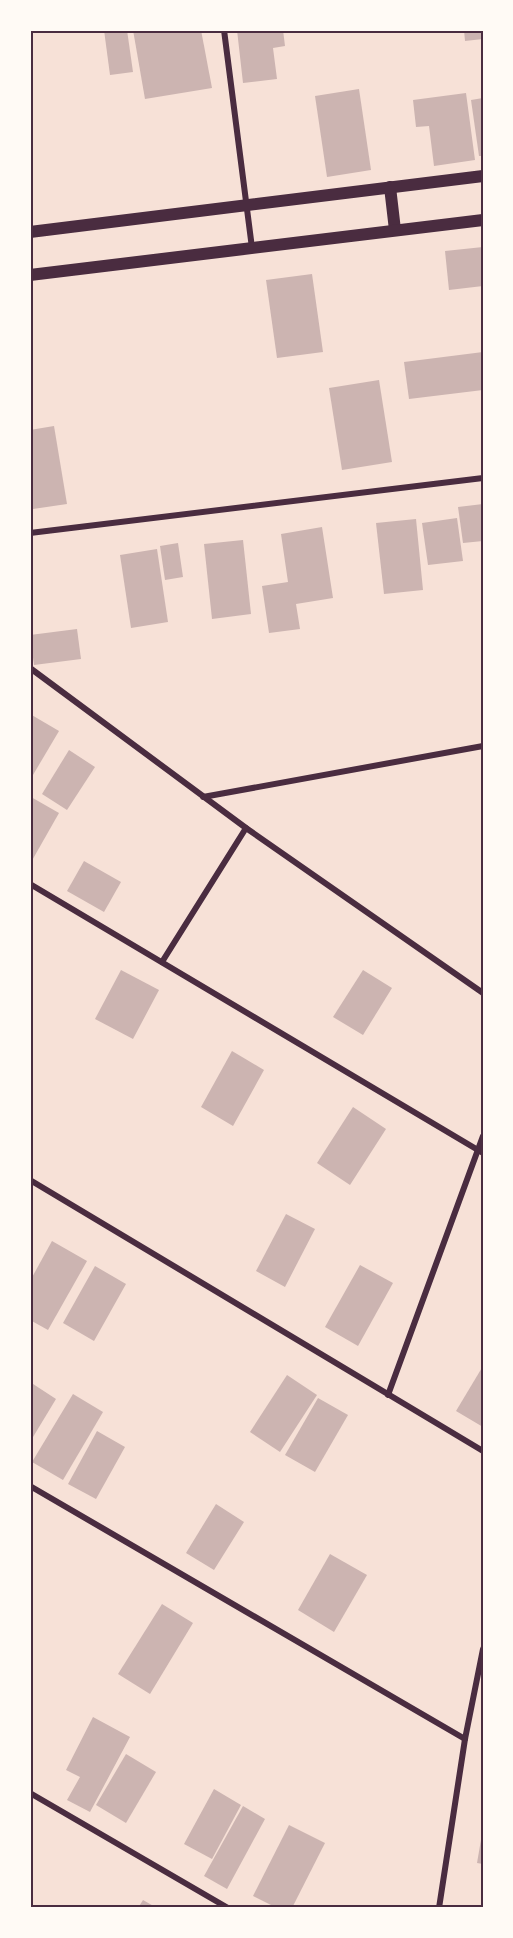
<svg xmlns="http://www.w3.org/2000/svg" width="513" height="1938" viewBox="0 0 513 1938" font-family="'Golos Text',sans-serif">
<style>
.building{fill:#ccb4b1}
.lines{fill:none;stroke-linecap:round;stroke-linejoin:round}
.minor{stroke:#4a2c40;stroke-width:6}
.secondary{stroke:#4a2c40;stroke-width:12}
.neatline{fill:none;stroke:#4a2c40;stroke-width:2}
</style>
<rect width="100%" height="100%" fill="#f7e1d7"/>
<g class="building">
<polygon points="104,30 127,30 133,72 110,75"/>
<polygon points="133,30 201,30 212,88 145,99"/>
<polygon points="237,30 283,30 285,46 273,48 277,79 243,83"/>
<polygon points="464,30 483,30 483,39 465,41"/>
<polygon points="359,89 371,170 327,177 315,96"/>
<polygon points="466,93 475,160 434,166 429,126 416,127 413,100"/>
<polygon points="483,98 483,156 479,156 471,100"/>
<polygon points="483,247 483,286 449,290 445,251"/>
<polygon points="312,274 323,352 277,358 266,280"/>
<polygon points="483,352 483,390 409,399 404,362"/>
<polygon points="379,380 392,462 342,470 329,388"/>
<polygon points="54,426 67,504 33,509 30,494 30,430"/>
<polygon points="483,504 483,541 463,543 458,507"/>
<polygon points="457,518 463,561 428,565 422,523"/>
<polygon points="416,519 423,590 384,594 376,523"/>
<polygon points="322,527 333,598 296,604 300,629 269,633 262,586 288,582 281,534"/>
<polygon points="243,540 251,614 212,619 204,544"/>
<polygon points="178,543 183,577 165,580 160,546"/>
<polygon points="157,549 168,622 131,628 120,555"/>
<polygon points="77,629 81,659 34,665 30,635"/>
<polygon points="30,714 59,731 30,780"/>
<polygon points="69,750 95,767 67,810 42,794"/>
<polygon points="31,797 59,813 30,864 30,798"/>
<polygon points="84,861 121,882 104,912 67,891"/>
<polygon points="121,970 159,990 133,1039 95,1019"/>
<polygon points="363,970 392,988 363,1035 333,1017"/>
<polygon points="232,1051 264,1070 233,1126 201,1107"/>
<polygon points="353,1107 386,1129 350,1185 317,1163"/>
<polygon points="286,1214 315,1229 285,1287 256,1271"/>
<polygon points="52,1241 87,1261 48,1330 30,1320 30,1281"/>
<polygon points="360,1265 393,1283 358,1346 325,1327"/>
<polygon points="95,1266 126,1284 94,1341 63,1323"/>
<polygon points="483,1366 483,1427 456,1411"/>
<polygon points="287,1375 317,1395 280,1452 250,1432"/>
<polygon points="30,1382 56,1399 30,1442"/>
<polygon points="73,1394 103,1412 63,1480 32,1462"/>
<polygon points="318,1398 348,1415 315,1472 285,1455"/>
<polygon points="97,1431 125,1447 96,1499 68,1484"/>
<polygon points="216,1504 244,1522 214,1570 186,1553"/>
<polygon points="330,1554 367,1575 334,1632 298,1610"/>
<polygon points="162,1604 193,1623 150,1694 118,1674"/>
<polygon points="93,1717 130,1737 90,1812 67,1800 80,1777 66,1770"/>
<polygon points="126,1754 156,1772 126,1823 96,1805"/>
<polygon points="214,1789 241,1805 212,1859 184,1844"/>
<polygon points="243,1806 265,1819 227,1889 204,1876"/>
<polygon points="289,1825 325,1843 292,1908 277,1908 253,1896"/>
<polygon points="482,1834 483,1834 483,1864 477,1863"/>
<polygon points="143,1900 157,1908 138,1908"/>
</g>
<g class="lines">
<g class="minor">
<polyline points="224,30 252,248"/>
<polyline points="30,533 483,478"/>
<polyline points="30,668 246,828 483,993"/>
<polyline points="203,797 483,746"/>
<polyline points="30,884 483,1153"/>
<polyline points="162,962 246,828"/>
<polyline points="30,1180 483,1451"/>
<polyline points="388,1395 483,1136"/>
<polyline points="30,1486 465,1739"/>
<polyline points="30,1793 228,1908"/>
<polyline points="439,1908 465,1739 483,1649"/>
</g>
<g class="secondary">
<polyline points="390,187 395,230"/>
<polyline points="30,232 483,176"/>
<polyline points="30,275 483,220"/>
</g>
</g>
<rect width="513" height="1938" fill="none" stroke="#fffaf5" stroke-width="63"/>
<rect x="32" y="32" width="450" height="1874" class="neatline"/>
</svg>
